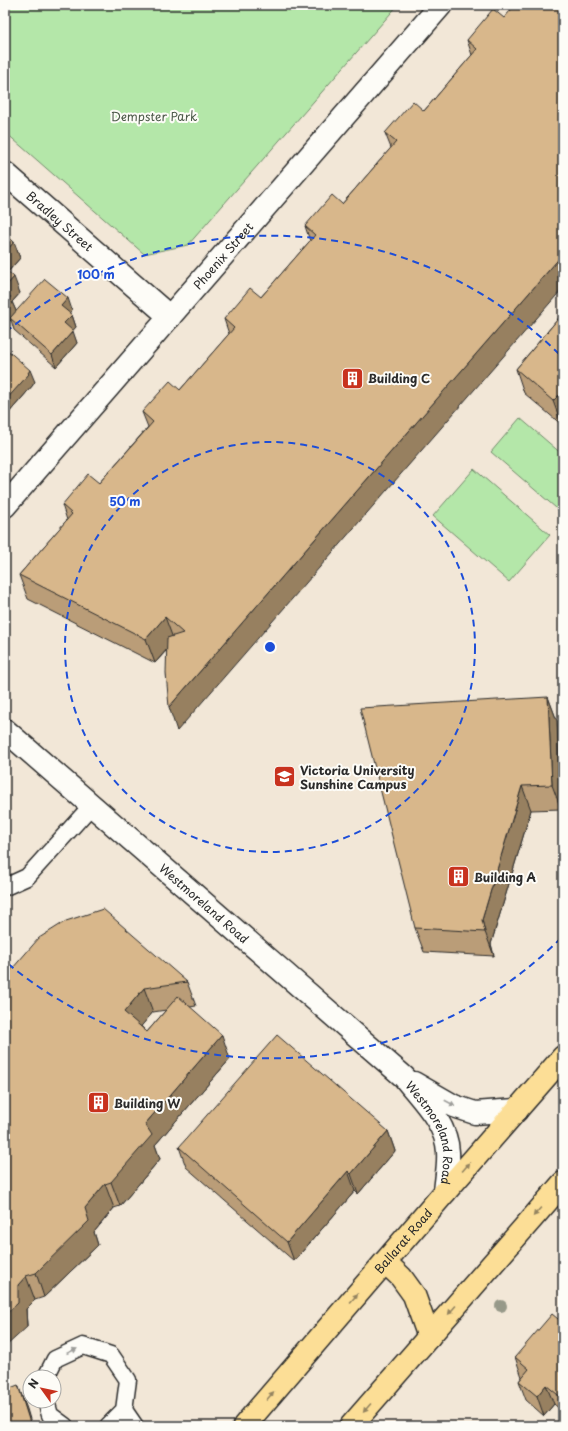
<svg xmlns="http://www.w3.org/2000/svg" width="568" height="1431" viewBox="0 0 568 1431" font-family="'Playpen Sans',sans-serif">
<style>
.green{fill:#b4e7a9;stroke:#70896a}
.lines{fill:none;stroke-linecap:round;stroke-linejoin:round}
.service-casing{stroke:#2b2b2b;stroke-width:19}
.minor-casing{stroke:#2b2b2b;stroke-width:25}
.tertiary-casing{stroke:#2b2b2b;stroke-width:25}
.trunk-casing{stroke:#2b2b2b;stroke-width:25}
.service{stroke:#fdfcf7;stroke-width:16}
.minor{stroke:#fdfcf7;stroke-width:22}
.tertiary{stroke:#fdfcf7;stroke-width:22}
.trunk{stroke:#fcde96;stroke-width:22}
.tree{fill:#979989}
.wall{fill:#ba9d78;stroke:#2b2b2b;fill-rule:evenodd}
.shaded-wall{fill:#978061;stroke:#2b2b2b}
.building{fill:#d8b78b;stroke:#2b2b2b}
.oneway{fill:#9e9e9b}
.oneway2{fill:#948460}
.ring{fill:none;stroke:#1d4ed8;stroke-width:2;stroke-dasharray:7 5}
.labels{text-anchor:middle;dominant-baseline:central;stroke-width:4;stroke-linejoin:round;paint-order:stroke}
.park-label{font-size:12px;fill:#4d5a4a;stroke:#fdfcf7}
.street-label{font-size:12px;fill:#2b2b2b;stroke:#fdfcf7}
.poi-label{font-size:12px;font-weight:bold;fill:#2b2b2b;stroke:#fdfcf7;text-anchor:start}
.centre{fill:#1d4ed8;stroke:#fdfcf7;stroke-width:2}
.ring-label{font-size:12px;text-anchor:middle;font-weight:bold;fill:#1d4ed8;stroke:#fdfcf7;stroke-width:4;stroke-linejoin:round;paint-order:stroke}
</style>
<rect width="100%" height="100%" fill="#f2e7d7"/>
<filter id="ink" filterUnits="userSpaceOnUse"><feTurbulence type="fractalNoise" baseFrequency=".025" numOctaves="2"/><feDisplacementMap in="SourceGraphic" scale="8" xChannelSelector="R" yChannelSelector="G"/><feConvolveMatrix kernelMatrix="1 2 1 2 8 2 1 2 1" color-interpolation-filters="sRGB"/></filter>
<g filter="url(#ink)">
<g class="green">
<polygon points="5,5 398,5 188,245 144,254 5,132"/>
<polygon points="520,418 563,455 563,514 491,452"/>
<polygon points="474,469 550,535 509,582 433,516"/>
</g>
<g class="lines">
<defs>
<g id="service">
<polyline points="5,887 27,877 92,805"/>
<polyline points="46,1377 55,1359 83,1346 111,1355 128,1380 124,1410 108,1426"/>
<polyline points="46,1401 50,1415 65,1426"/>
<polyline points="124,1410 135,1426"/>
</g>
<g id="minor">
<path id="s1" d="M5,173L170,317"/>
</g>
<g id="tertiary">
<path id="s2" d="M5,506L441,5"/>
<path id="s3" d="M5,730L404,1077C421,1099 447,1123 448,1152C449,1165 446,1179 445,1192"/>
<polyline points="414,1083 454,1106 475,1113 517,1110"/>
</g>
<g id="trunk">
<polyline points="385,1262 401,1277 414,1295 429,1337"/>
<path id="s4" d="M244,1426L445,1192L563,1057"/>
<polyline points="351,1426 563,1183"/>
</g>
</defs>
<use href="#service" class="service-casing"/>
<use href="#minor" class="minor-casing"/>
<use href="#tertiary" class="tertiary-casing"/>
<use href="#trunk" class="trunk-casing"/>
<use href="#service" class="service"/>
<use href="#minor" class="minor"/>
<use href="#tertiary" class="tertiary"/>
<use href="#trunk" class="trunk"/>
</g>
<circle class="tree" cx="501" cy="1306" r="6"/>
<g class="wall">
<polygon points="504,18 177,731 167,650 155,663 28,599 19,575 67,520 62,505 99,483 148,427 142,412 180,390 229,334 224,319 261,297 310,241 305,226 342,204 391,148 385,133 424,111 472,55 467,40"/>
<polygon points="5,234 14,242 20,258 8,272 20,293 12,302 16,311 72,310 69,313 72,315 76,327 72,331 77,343 56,367 14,330 11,320 5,326"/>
<polygon points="563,313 563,425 562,425 524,393 516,369"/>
<polygon points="5,348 35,382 33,384 33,385 7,415 5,414"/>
<polygon points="548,697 557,721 561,809 531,810 491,944 494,956 424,952 415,928"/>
<path d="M5,977L187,982L196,1006L190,1007L230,1059L155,1145L160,1159L120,1206L114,1208L94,1232L98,1245L44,1297L35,1300L26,1309L27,1327ZM166,1010L147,1032L141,1026L153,1012Z"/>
<polygon points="388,1131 395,1151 358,1194 355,1191 294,1261 186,1167 179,1147"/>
<polygon points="563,1323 563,1412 554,1404 544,1416 526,1400 519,1381 522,1377 515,1357"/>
</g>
<g class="shaded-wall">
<polygon points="14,242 20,258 5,275 5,252"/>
<polygon points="563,254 563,288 177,731 169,707"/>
<polygon points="14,277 20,293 12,302 17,313 10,318 11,320 5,326 5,287"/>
<polygon points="68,298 72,310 66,317 61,306"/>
<polygon points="72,315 76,327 69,335 64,323"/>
<polygon points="73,331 77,343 56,367 52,355"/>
<polygon points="30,370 35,382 33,384 33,385 7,415 5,409 5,401"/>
<polygon points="559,395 563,406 563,425 562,425 553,401"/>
<polygon points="165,617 174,641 155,663 146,639"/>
<polygon points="548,697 557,721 561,809 552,785"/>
<polygon points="522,786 531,810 491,944 494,956 485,932 482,920"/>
<polygon points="144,988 153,1012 133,1036 124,1012"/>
<polygon points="222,1035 230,1059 155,1145 160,1159 120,1206 111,1182 145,1124"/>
<polygon points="388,1131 395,1151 358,1194 351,1174"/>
<polygon points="348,1171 355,1191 294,1261 287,1242"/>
<polygon points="105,1184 114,1208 94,1232 98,1245 44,1297 36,1273 85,1208"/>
<polygon points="26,1276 35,1300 26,1309 27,1327 5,1347 5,1315 18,1285"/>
<polygon points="18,1385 27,1409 32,1426 31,1426"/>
<polygon points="546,1385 554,1404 544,1416 537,1396"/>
</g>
<g class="building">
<polygon points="515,5 563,5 563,254 169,707 166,673 167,638 183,633 165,617 146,639 19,575 72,514 62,505 88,474 99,483 153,422 142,412 170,381 180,390 234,328 224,319 250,288 261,297 315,235 305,226 332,195 342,204 396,142 385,133 413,101 424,111 477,49 467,40 493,9 504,18"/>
<polygon points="5,234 14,242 5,252"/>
<polygon points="5,269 14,277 5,287"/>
<polygon points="45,279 68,298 61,306 72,315 64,323 73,331 52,355 10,318"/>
<polygon points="5,292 11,297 5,303"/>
<polygon points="563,313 563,399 559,395 553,401 516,369"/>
<polygon points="5,348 30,370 28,373 29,374 5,401"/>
<polygon points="548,697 552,785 522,786 482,920 485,932 415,928 360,708"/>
<polygon points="103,909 187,982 144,988 124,1012 147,1032 178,996 222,1035 145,1124 152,1135 111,1182 105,1184 85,1208 89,1221 36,1273 26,1276 18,1285 18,1303 5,1315 5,977 39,938 66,921"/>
<polygon points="277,1035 388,1131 351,1174 348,1171 287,1242 179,1147"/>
<polygon points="552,1314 563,1323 563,1399 546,1385 537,1396 519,1381 529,1369 515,1357"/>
<polygon points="18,1385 31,1426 5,1426 5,1390"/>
</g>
<defs><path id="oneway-solid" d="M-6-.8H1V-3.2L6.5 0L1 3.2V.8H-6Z"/></defs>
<g class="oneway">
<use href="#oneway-solid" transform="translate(450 1103) rotate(28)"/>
<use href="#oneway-solid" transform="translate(72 1351) rotate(-24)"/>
</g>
<g class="oneway2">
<use href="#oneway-solid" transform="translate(466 1167) rotate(-49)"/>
<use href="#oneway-solid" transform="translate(537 1212) rotate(131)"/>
<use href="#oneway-solid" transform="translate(354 1298) rotate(-49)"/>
<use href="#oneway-solid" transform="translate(452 1310) rotate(131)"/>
<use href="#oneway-solid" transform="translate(270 1396) rotate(-49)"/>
<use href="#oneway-solid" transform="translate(367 1408) rotate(131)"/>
</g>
</g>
<g class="ring">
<circle cx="270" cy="647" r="205"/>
<path d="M561 938A411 411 0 0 1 6 962M6 332A411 411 0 0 1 561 356"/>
</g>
<defs>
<symbol id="building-square" viewBox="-11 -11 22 22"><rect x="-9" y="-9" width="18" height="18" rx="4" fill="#c8321e" stroke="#fdfcf7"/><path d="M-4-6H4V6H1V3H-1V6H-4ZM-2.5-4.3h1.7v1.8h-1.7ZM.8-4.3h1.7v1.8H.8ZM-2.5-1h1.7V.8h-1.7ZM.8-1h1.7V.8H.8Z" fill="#fff"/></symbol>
<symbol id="university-square" viewBox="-11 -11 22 22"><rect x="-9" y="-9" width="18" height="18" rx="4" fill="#c8321e" stroke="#fdfcf7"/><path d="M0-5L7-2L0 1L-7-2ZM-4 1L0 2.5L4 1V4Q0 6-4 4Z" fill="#fff"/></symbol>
</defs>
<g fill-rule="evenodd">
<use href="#building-square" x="340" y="366" width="25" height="25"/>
<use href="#university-square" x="272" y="764" width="25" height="25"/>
<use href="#building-square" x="446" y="864" width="25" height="25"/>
<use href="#building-square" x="86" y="1090" width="25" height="25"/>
</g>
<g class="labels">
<g class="park-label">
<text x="154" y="116">Dempster Park</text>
</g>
<g class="street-label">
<text stroke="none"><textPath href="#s1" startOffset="73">Bradley Street</textPath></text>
<text stroke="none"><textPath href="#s2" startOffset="332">Phoenix Street</textPath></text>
<text stroke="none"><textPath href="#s3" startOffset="264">Westmoreland Road</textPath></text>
<text stroke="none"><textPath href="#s3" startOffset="593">Westmoreland Road</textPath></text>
<text stroke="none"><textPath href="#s4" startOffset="244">Ballarat Road</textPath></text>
</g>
<g class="poi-label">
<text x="368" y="378">Building C</text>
<text x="300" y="770">Victoria University<tspan x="300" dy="14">Sunshine Campus</tspan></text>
<text x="474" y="877">Building A</text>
<text x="114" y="1103">Building W</text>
</g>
</g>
<circle cx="270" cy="647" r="6" class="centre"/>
<g class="ring-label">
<text x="96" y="279">100 m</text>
<text x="125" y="506">50 m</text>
</g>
<rect width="568" height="1431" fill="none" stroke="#fdfcf7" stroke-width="20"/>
<rect x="10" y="10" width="548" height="1411" fill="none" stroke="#2b2b2b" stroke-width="1.5" filter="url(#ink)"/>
<g transform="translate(42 1389) rotate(303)"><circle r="19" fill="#fdfcf7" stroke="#a9a8a5"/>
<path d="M0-3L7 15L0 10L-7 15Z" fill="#c8321e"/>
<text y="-6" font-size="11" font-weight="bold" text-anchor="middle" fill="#2b2b2b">N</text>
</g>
</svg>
